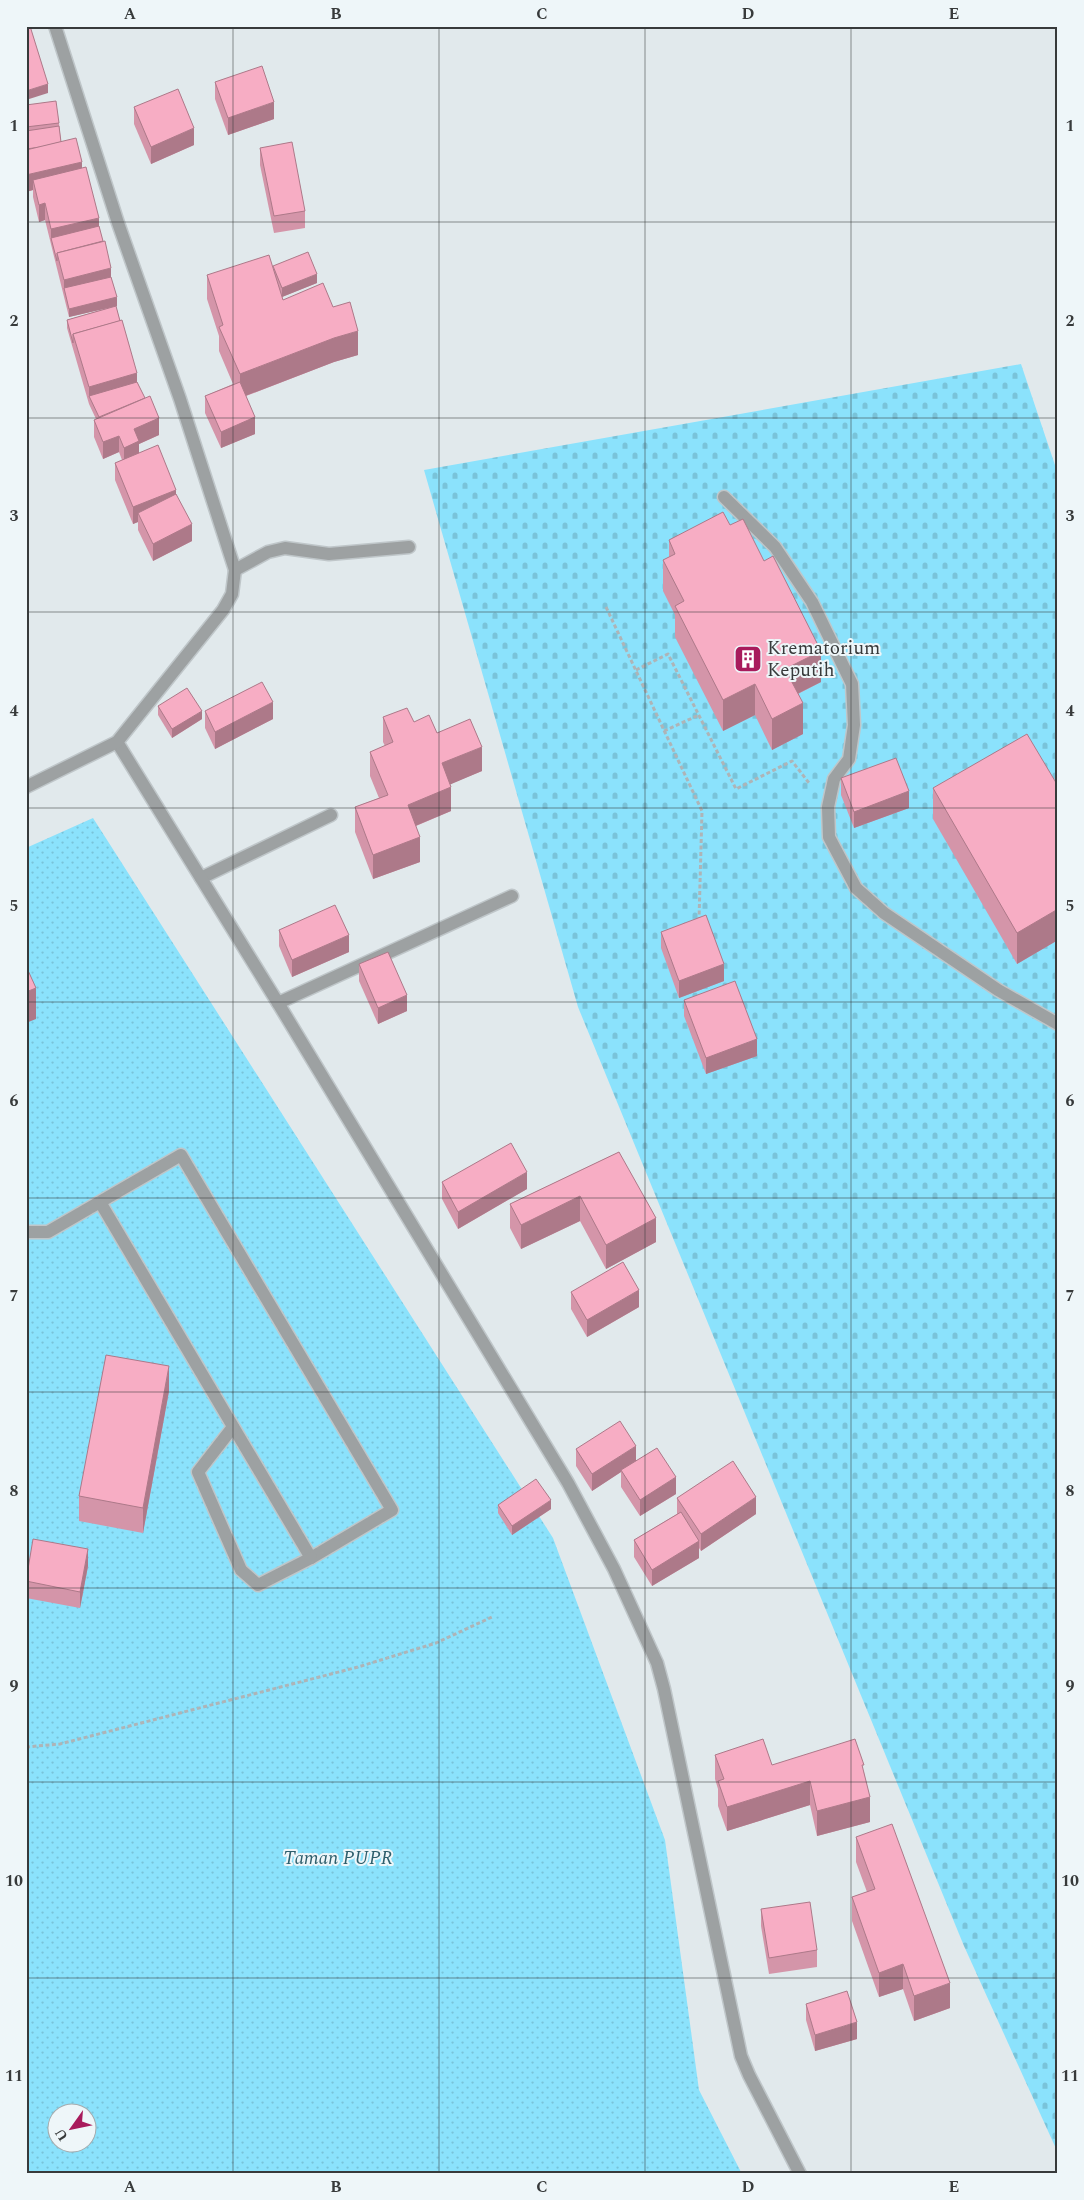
<svg xmlns="http://www.w3.org/2000/svg" width="1084" height="2200" viewBox="0 0 1084 2200" font-family="Spectral,serif">
<style>
.cemetery{fill:url(#cemetery-stones)}
.park{fill:url(#park-dots);fill-rule:evenodd}
.lines{fill:none;stroke-linecap:round;stroke-linejoin:round}
.lane-casing{stroke:#bfc6c9;stroke-width:15}
.street-casing{stroke:#bfc6c9;stroke-width:15}
.path{stroke:#aeb4b7;stroke-width:3;stroke-dasharray:4 2.5;stroke-linecap:butt}
.lane{stroke:#9da1a2;stroke-width:12}
.street{stroke:#9da1a2;stroke-width:12}
.wall{fill:#d495a9}
.shaded-wall{fill:#ad7989}
.building{fill:#f7adc4;stroke:#ad7989}
.grid{fill:none;stroke:#373a3b;stroke-width:1;stroke-opacity:0.55}
.labels{text-anchor:middle;dominant-baseline:central;stroke-width:4;stroke-linejoin:round;paint-order:stroke}
.poi-label{font-size:19px;fill:#373a3b;stroke:#eef6f9;text-anchor:start}
.park-label{font-size:19px;font-style:italic;fill:#2e5f6d;stroke:#eef6f9}
.neatline{fill:none;stroke:#373a3b;stroke-width:2}
.grid-label{font-size:16px;text-anchor:middle;font-weight:bold;fill:#373a3b}
</style>
<defs>
<pattern id="cemetery-stones" width="16" height="16" patternUnits="userSpaceOnUse" patternTransform="scale(1.25)"><rect width="16" height="16" fill="#8be2fc"/><path d="M2 7V4a2 2 0 0 1 4 0v3zM10 15v-3a2 2 0 0 1 4 0v3z" fill="#79c3d9"/></pattern>
<pattern id="park-dots" width="8" height="8" patternUnits="userSpaceOnUse" patternTransform="scale(1.25)"><rect width="8" height="8" fill="#8be2fc"/><path d="M2 2h.1M6 6h.1" fill="none" stroke="#79c3d9" stroke-width="1.8" stroke-linecap="round"/></pattern>
</defs>
<rect width="100%" height="100%" fill="#e1e9ec"/>
<polygon class="cemetery" points="1021,364 1058,474 1058,2153 964,1946 578,1007 424,470"/>
<path class="park" d="M93,818L553,1538L665,1840L699,2090L742,2174H26V848ZM58,2112H88V2142H58Z"/>
<g class="lines">
<defs>
<g id="lane">
<polyline points="724,497 775,547 812,602 852,684 854,725 849,759 834,779 828,807 829,837 856,888 884,913 998,990 1058,1024"/>
<polyline points="235,570 268,552 285,548 329,554 409,547"/>
<polyline points="201,878 331,815"/>
<polyline points="278,1003 512,896"/>
<polyline points="26,1232 48,1232 181,1155 392,1510 311,1558 100,1202"/>
<polyline points="233,1427 198,1472 241,1570 258,1585 311,1558"/>
</g>
<g id="street">
<polyline points="117,742 278,1003 568,1483 614,1569 657,1663 664,1689 741,2056 749,2075 800,2174"/>
<polyline points="26,787 117,742 223,610 232,594 235,570 180,399 118,223 55,26"/>
</g>
</defs>
<use href="#lane" class="lane-casing"/>
<use href="#street" class="street-casing"/>
<g class="path">
<polyline points="606,607 702,811 699,920"/>
<polyline points="636,670 668,654 736,789 792,761 809,783"/>
<polyline points="664,731 699,715"/>
<polyline points="26,1747 60,1744 358,1667 436,1643 494,1616"/>
</g>
<use href="#lane" class="lane"/>
<use href="#street" class="street"/>
</g>
<g class="wall">
<polygon points="215,82 274,119 228,135 215,99"/>
<polygon points="26,105 59,123 61,142 82,168 99,226 111,277 117,306 116,306 137,382 159,435 139,444 139,453 176,494 192,541 153,561 138,530 138,522 133,524 115,480 115,463 122,460 119,452 103,459 94,437 94,420 96,419 89,404 67,328 67,320 111,307 69,317 45,220 39,222 33,197 33,190 26,192"/>
<polygon points="134,107 194,145 151,164 134,124"/>
<polygon points="260,148 305,211 305,228 274,233 260,165"/>
<polygon points="273,268 317,283 282,297 283,300 333,307 358,355 334,362 246,396 255,434 221,448 205,413 205,396 233,384 219,351 219,336 207,299 207,275"/>
<polygon points="730,525 821,682 798,694 803,734 772,750 755,715 723,731 675,637 675,615 663,591 663,560 669,557 669,540"/>
<polygon points="158,706 202,719 172,738 158,715"/>
<polygon points="205,711 273,719 215,749 205,728"/>
<polygon points="383,717 414,722 437,733 482,771 450,784 451,811 416,826 420,862 373,879 355,832 355,807 379,798 370,776 370,752 385,746 383,742"/>
<polygon points="841,778 909,808 854,828 841,795"/>
<polygon points="1058,786 1058,940 1017,964 933,819 933,788"/>
<polygon points="279,930 349,952 292,977 279,946"/>
<polygon points="661,932 724,981 679,998 661,948"/>
<polygon points="359,964 407,1011 378,1024 359,981"/>
<polygon points="684,1000 757,1056 706,1074 684,1016"/>
<polygon points="619,1152 656,1242 606,1269 580,1221 521,1249 510,1228 510,1204"/>
<polygon points="442,1182 527,1189 458,1229 442,1199"/>
<polygon points="571,1292 639,1307 587,1337 571,1309"/>
<polygon points="169,1391 143,1533 79,1521 79,1496"/>
<polygon points="576,1449 636,1461 676,1494 640,1516 621,1487 621,1472 592,1491 576,1466"/>
<polygon points="677,1498 756,1514 701,1551 699,1548 699,1558 652,1586 634,1557 634,1540 677,1514"/>
<polygon points="498,1505 551,1509 512,1535 498,1513"/>
<polygon points="88,1566 80,1608 26,1598 26,1578"/>
<polygon points="715,1755 772,1765 864,1772 870,1822 817,1836 810,1805 727,1831 718,1806 718,1789 715,1779"/>
<polygon points="856,1837 950,2008 914,2021 903,1989 879,1997 852,1921 852,1897 867,1892 856,1862"/>
<polygon points="761,1909 817,1950 817,1967 769,1974 761,1926"/>
<polygon points="806,2004 857,2039 815,2051 806,2020"/>
</g>
<g class="shaded-wall">
<polygon points="48,84 48,93 26,100 26,91"/>
<polygon points="274,102 274,119 228,135 228,118"/>
<polygon points="194,128 194,145 151,164 151,147"/>
<polygon points="82,162 82,179 33,180 33,190 26,192 26,175"/>
<polygon points="45,203 45,220 39,222 39,205"/>
<polygon points="99,218 99,235 51,238 51,229"/>
<polygon points="111,268 111,285 64,288 64,280"/>
<polygon points="317,274 317,283 282,297 282,288"/>
<polygon points="117,297 117,306 69,317 69,309"/>
<polygon points="358,331 358,355 334,362 240,398 240,374 334,338"/>
<polygon points="137,373 137,390 89,396 89,387"/>
<polygon points="255,417 255,434 221,448 221,432"/>
<polygon points="159,418 159,435 139,444 139,458 124,464 124,448 134,429"/>
<polygon points="119,436 119,452 103,459 103,442"/>
<polygon points="176,490 176,506 138,513 138,522 133,524 133,507"/>
<polygon points="192,524 192,541 153,561 153,544"/>
<polygon points="821,651 821,682 785,700 785,669"/>
<polygon points="755,684 755,715 723,731 723,700"/>
<polygon points="273,702 273,719 215,749 215,732"/>
<polygon points="803,703 803,734 772,750 772,719"/>
<polygon points="202,711 202,719 172,738 172,729"/>
<polygon points="482,747 482,771 442,788 442,763"/>
<polygon points="451,787 451,811 408,829 408,805"/>
<polygon points="909,791 909,808 854,828 854,812"/>
<polygon points="420,837 420,862 373,879 373,855"/>
<polygon points="1058,909 1058,940 1017,964 1017,933"/>
<polygon points="349,935 349,952 292,977 292,960"/>
<polygon points="724,964 724,981 679,998 679,981"/>
<polygon points="36,988 36,1019 26,1023 26,992"/>
<polygon points="407,995 407,1011 378,1024 378,1008"/>
<polygon points="757,1039 757,1056 706,1074 706,1058"/>
<polygon points="527,1172 527,1189 458,1229 458,1212"/>
<polygon points="580,1196 580,1221 521,1249 521,1225"/>
<polygon points="656,1218 656,1242 606,1269 606,1245"/>
<polygon points="639,1290 639,1307 587,1337 587,1320"/>
<polygon points="169,1366 169,1391 143,1533 143,1508"/>
<polygon points="636,1446 636,1463 621,1470 621,1472 592,1491 592,1474"/>
<polygon points="676,1477 676,1494 640,1516 640,1500"/>
<polygon points="756,1497 756,1514 701,1551 701,1534"/>
<polygon points="551,1500 551,1509 512,1535 512,1526"/>
<polygon points="699,1541 699,1558 652,1586 652,1570"/>
<polygon points="88,1549 88,1566 80,1608 80,1592"/>
<polygon points="810,1781 810,1805 727,1831 727,1807"/>
<polygon points="870,1797 870,1822 817,1836 817,1811"/>
<polygon points="903,1964 903,1989 879,1997 879,1973"/>
<polygon points="950,1983 950,2008 914,2021 914,1996"/>
<polygon points="857,2022 857,2039 815,2051 815,2035"/>
</g>
<g class="building">
<polygon points="26,26 30,26 48,84 26,91"/>
<polygon points="262,66 274,102 228,118 215,82"/>
<polygon points="178,89 194,128 151,147 134,107"/>
<polygon points="56,101 59,123 26,127 26,105"/>
<polygon points="59,126 61,142 41,147 26,149 26,131"/>
<polygon points="76,138 82,162 26,175 26,150"/>
<polygon points="292,142 305,211 274,216 260,148"/>
<polygon points="86,167 99,218 51,229 45,203 39,205 33,180"/>
<polygon points="99,226 103,241 57,253 57,261 51,238"/>
<polygon points="105,241 111,268 64,280 57,253"/>
<polygon points="308,252 317,274 282,288 273,266"/>
<polygon points="269,255 283,300 323,283 333,307 350,302 358,331 334,338 240,374 219,327 223,325 207,275"/>
<polygon points="111,277 117,297 69,309 64,288"/>
<polygon points="116,306 120,321 73,334 73,343 67,320"/>
<polygon points="122,320 137,373 89,387 73,334"/>
<polygon points="137,382 145,398 99,417 89,396"/>
<polygon points="240,382 255,417 221,432 205,396"/>
<polygon points="150,396 159,418 134,429 139,441 124,448 119,436 103,442 94,420"/>
<polygon points="158,445 176,490 133,507 115,463"/>
<polygon points="176,494 192,524 153,544 138,513"/>
<polygon points="723,512 730,525 743,519 764,561 773,556 821,651 785,669 803,703 772,719 755,684 723,700 675,606 684,601 663,560 675,554 669,540"/>
<polygon points="262,682 273,702 215,732 205,711"/>
<polygon points="187,688 202,711 172,729 158,706"/>
<polygon points="407,708 414,722 429,715 437,733 470,719 482,747 442,763 451,787 408,805 420,837 373,855 355,807 388,795 370,752 393,742 383,717"/>
<polygon points="1027,734 1058,786 1058,909 1017,933 933,788"/>
<polygon points="896,758 909,791 854,812 841,778"/>
<polygon points="335,905 349,935 292,960 279,930"/>
<polygon points="706,915 724,964 679,981 661,932"/>
<polygon points="388,952 407,995 378,1008 359,964"/>
<polygon points="26,966 36,988 26,992"/>
<polygon points="735,981 757,1039 706,1058 684,1000"/>
<polygon points="511,1143 527,1172 458,1212 442,1182"/>
<polygon points="619,1152 656,1218 606,1245 580,1196 521,1225 510,1204"/>
<polygon points="623,1262 639,1290 587,1320 571,1292"/>
<polygon points="106,1355 169,1366 143,1508 79,1496"/>
<polygon points="620,1421 636,1446 592,1474 576,1449"/>
<polygon points="657,1448 676,1477 640,1500 621,1470"/>
<polygon points="733,1461 756,1497 701,1534 677,1498"/>
<polygon points="536,1479 551,1500 512,1526 498,1505"/>
<polygon points="681,1512 699,1541 652,1570 634,1540"/>
<polygon points="33,1539 88,1549 80,1592 26,1581"/>
<polygon points="763,1739 772,1765 855,1739 864,1765 862,1765 870,1797 817,1811 810,1781 727,1807 718,1781 724,1779 715,1755"/>
<polygon points="892,1824 950,1983 914,1996 903,1964 879,1973 852,1897 875,1889 856,1837"/>
<polygon points="810,1902 817,1950 769,1958 761,1909"/>
<polygon points="847,1991 857,2022 815,2035 806,2004"/>
</g>
<path class="grid" d="M233,26V2174M439,26V2174M645,26V2174M851,26V2174M26,222H1058M26,418H1058M26,612H1058M26,808H1058M26,1002H1058M26,1198H1058M26,1392H1058M26,1588H1058M26,1782H1058M26,1978H1058"/>
<defs>
<symbol id="building-square" viewBox="-11 -11 22 22"><rect x="-9" y="-9" width="18" height="18" rx="4" fill="#a81b5c" stroke="#eef6f9"/><path d="M-4-6H4V6H1V3H-1V6H-4ZM-2.5-4.3h1.7v1.8h-1.7ZM.8-4.3h1.7v1.8H.8ZM-2.5-1h1.7V.8h-1.7ZM.8-1h1.7V.8H.8Z" fill="#fff"/></symbol>
</defs>
<g fill-rule="evenodd">
<use href="#building-square" x="732" y="643" width="32" height="32"/>
</g>
<g class="labels">
<g class="poi-label">
<text x="767" y="648">Krematorium<tspan x="767" dy="22">Keputih</tspan></text>
</g>
<g class="park-label">
<text x="338" y="1858">Taman PUPR</text>
</g>
</g>
<rect width="1084" height="2200" fill="none" stroke="#eef6f9" stroke-width="55"/>
<g transform="translate(72 2128) rotate(237)"><circle r="24" fill="#eef6f9" stroke="#a5abad"/>
<path d="M0-4L9 19L0 12L-9 19Z" fill="#a81b5c"/>
<text y="-8" font-size="14" font-weight="bold" text-anchor="middle" fill="#373a3b">U</text>
</g>
<rect x="28" y="28" width="1028" height="2144" class="neatline"/>
<g class="grid-label">
<text x="130" y="19">A</text>
<text x="336" y="19">B</text>
<text x="542" y="19">C</text>
<text x="748" y="19">D</text>
<text x="954" y="19">E</text>
<text x="14" y="131">1</text>
<text x="1070" y="131">1</text>
<text x="14" y="326">2</text>
<text x="1070" y="326">2</text>
<text x="14" y="521">3</text>
<text x="1070" y="521">3</text>
<text x="14" y="716">4</text>
<text x="1070" y="716">4</text>
<text x="14" y="911">5</text>
<text x="1070" y="911">5</text>
<text x="14" y="1106">6</text>
<text x="1070" y="1106">6</text>
<text x="14" y="1301">7</text>
<text x="1070" y="1301">7</text>
<text x="14" y="1496">8</text>
<text x="1070" y="1496">8</text>
<text x="14" y="1691">9</text>
<text x="1070" y="1691">9</text>
<text x="14" y="1886">10</text>
<text x="1070" y="1886">10</text>
<text x="14" y="2081">11</text>
<text x="1070" y="2081">11</text>
<text x="130" y="2192">A</text>
<text x="336" y="2192">B</text>
<text x="542" y="2192">C</text>
<text x="748" y="2192">D</text>
<text x="954" y="2192">E</text>
</g>
</svg>
